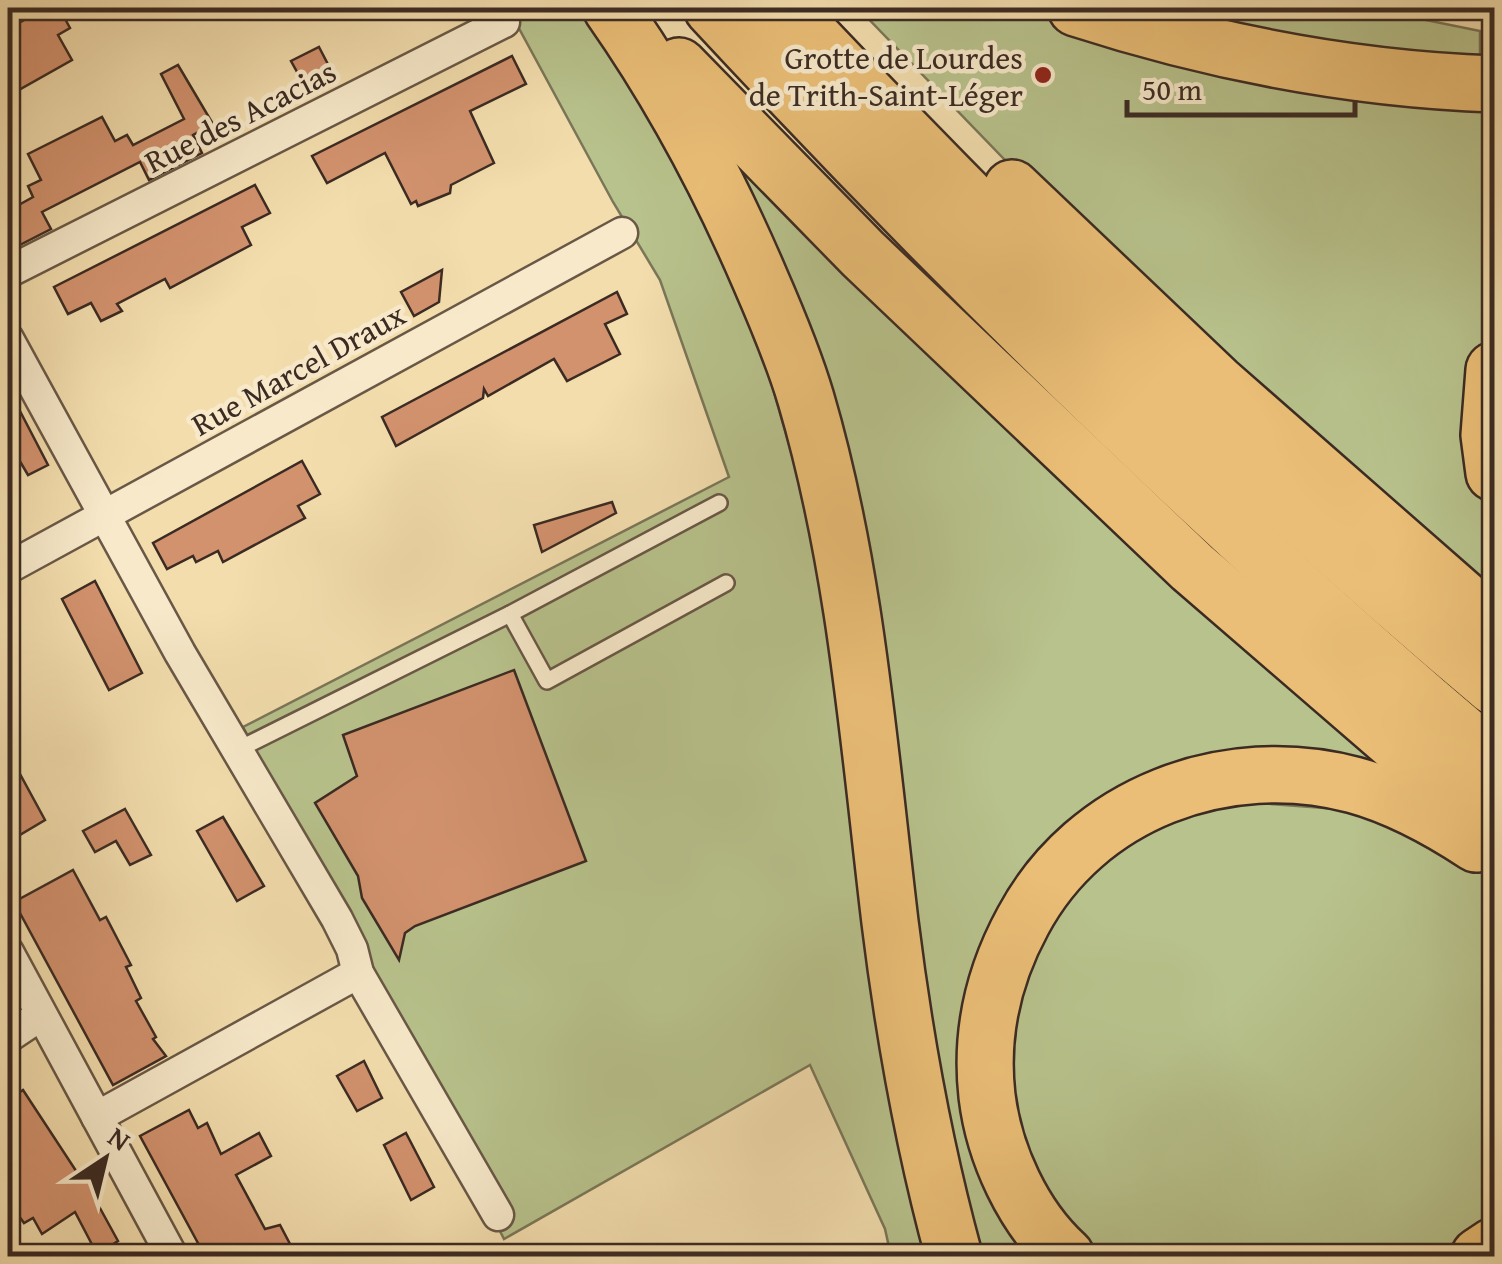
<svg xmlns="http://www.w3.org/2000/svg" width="1502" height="1264" viewBox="0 0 1502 1264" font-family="'Gentium Book Plus',serif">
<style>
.green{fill:#b8c28c;stroke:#7a7658;stroke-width:2.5}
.building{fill:#d2926e;stroke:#3b2b23;stroke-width:2.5}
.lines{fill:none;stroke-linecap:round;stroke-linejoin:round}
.lane-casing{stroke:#695846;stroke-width:20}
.street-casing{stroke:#695846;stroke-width:35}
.highway-casing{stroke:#3b2b23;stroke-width:60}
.lane{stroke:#f7e9ca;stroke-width:15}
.street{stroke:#f7e9ca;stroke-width:30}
.highway{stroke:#eabe76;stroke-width:55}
.poi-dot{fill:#8f2418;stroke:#f7e9ca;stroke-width:4}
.labels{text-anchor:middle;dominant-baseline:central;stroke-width:9;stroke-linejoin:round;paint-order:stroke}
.poi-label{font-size:32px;fill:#3b2b23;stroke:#f7e9ca;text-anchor:end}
.street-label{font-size:32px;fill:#3b2b23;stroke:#f7e9ca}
</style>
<rect width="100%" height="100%" fill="#f3ddad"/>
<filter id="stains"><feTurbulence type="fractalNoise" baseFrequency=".002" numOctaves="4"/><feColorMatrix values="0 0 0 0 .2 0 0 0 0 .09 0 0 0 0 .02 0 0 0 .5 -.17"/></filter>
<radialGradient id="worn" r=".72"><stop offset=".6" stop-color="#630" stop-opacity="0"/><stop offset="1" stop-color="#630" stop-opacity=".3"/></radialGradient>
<g class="green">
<polygon points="508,8 578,8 628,76 707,212 769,375 816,539 932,1256 891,1256 885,1229 810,1065 504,1239 243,727 729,477 660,280 613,202"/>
<polygon points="858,8 1031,8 1083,31 1494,100 1494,332 1488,351 1475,438 1485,509 1494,535 1494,604 1033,189"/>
<polygon points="1148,8 1367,8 1480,31 1480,61 1253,36"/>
<polygon points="727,146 1405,776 1203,763 984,977 1046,1256 964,1256"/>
<polygon points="1217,800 1338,809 1420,833 1494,881 1494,1209 1477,1227 1434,1256 1098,1256 1084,1246 1047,1199 1016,1135 1005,1039 1040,927 1119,838"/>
</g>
<g class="building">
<polygon points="46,8 59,8 70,28 58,35 72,60 8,96 8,29"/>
<polygon points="319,47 333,74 306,88 291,61"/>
<polygon points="512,56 526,84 470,111 494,163 451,185 450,193 418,206 416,201 411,204 385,153 327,183 312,156"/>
<polygon points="178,65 213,124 193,135 202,153 149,180 140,162 42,212 51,229 8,251 8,211 33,197 28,186 41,180 28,154 102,117 115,141 127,135 133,145 184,119 161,74"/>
<polygon points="255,185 270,213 242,227 251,245 170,288 165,279 117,304 122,311 101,321 91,303 68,314 54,287"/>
<polygon points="442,270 439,302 414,316 401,292"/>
<polygon points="617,292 627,314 605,324 620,354 567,381 554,359 488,396 484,389 483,398 396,446 382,417"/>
<polygon points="8,388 48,465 28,475 8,441"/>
<polygon points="302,461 320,494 298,506 305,518 223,562 218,551 196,562 193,556 167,569 153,543"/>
<polygon points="612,502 616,513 542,552 534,525"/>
<polygon points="95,581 142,673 109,690 62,599"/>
<polygon points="514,670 586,861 415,926 405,933 399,960 362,898 358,876 315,803 357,776 343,735"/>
<polygon points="8,752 45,820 8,842"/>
<polygon points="125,809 151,855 130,865 116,841 95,852 83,831"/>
<polygon points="223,817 264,886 237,901 197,831"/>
<polygon points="73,870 100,920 106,917 131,965 126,967 141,998 136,1001 156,1037 153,1039 166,1056 113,1085 14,902"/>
<polygon points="364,1061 382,1098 357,1111 337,1076"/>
<polygon points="23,1090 82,1180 88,1176 100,1196 95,1199 118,1241 97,1254 75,1212 42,1234 33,1218 24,1223 8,1201 8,1100"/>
<polygon points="189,1110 198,1128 207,1123 221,1154 259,1133 271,1156 236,1175 265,1229 280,1225 290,1244 267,1256 205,1256 140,1136"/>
<polygon points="406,1133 434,1187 411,1200 384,1145"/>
</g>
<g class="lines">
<defs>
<g id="lane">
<polyline points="510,614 547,681 726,583"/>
<polyline points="237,750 510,614 719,503"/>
</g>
<g id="street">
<polyline points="8,272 504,22"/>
<polyline points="8,339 180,653 337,919 352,949 358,973 498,1215"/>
<polyline points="8,568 622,233"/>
<polyline points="8,952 172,1256"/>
<polyline points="8,1037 41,1015"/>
<polyline points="97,1117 358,973"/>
</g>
<g id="highway">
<path d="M611,8C672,95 718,181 760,279C777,318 794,358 806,399C856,569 869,747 890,922C904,1035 924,1147 954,1256"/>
<path d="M712,8C958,273 1217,526 1494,760"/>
<path d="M785,8C1009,245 1244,477 1494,687"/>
<path d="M1076,8C1212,52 1352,79 1494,84"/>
<polyline points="679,66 863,254 1192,567 1494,828"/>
<polyline points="1012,188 1217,383 1494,626"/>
<polyline points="1494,370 1489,435 1494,473"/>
<path d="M1066,1256C1023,1217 994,1154 987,1096C980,1035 993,976 1023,921C1086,803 1226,751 1354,785C1398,797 1438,819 1476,844"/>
<polyline points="1479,1256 1494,1246"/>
</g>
</defs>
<use href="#lane" class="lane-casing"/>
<use href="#street" class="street-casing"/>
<use href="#highway" class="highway-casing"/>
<use href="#lane" class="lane"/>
<use href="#street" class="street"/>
<use href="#highway" class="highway"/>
</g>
<circle class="poi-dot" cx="1043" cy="75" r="10"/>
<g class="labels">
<g class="poi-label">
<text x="1023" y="57">Grotte de Lourdes<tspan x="1023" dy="37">de Trith-Saint-Léger</tspan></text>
</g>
<g class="street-label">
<text transform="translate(240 116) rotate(-27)">Rue des Acacias</text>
<text transform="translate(298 369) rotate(-29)">Rue Marcel Draux</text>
</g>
</g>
<rect width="1502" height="1264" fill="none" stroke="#f3ddad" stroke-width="40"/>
<rect x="10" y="10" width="1482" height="1244" fill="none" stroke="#3b2b23" stroke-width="5"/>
<rect x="20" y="20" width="1462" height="1224" fill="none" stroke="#3b2b23" stroke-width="2.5"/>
<g transform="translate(105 1159) rotate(35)" stroke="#f7e9ca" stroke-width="8" paint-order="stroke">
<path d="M0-8L18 38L0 25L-18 38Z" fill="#3b2b23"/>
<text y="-15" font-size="28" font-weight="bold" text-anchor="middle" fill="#3b2b23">N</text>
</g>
<path d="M1127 100v15h228v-15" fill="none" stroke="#3b2b23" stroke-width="5"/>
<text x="1142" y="100" font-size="30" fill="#3b2b23" stroke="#f7e9ca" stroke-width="8" paint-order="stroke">50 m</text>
<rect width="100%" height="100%" filter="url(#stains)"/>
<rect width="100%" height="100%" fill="url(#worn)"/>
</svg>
